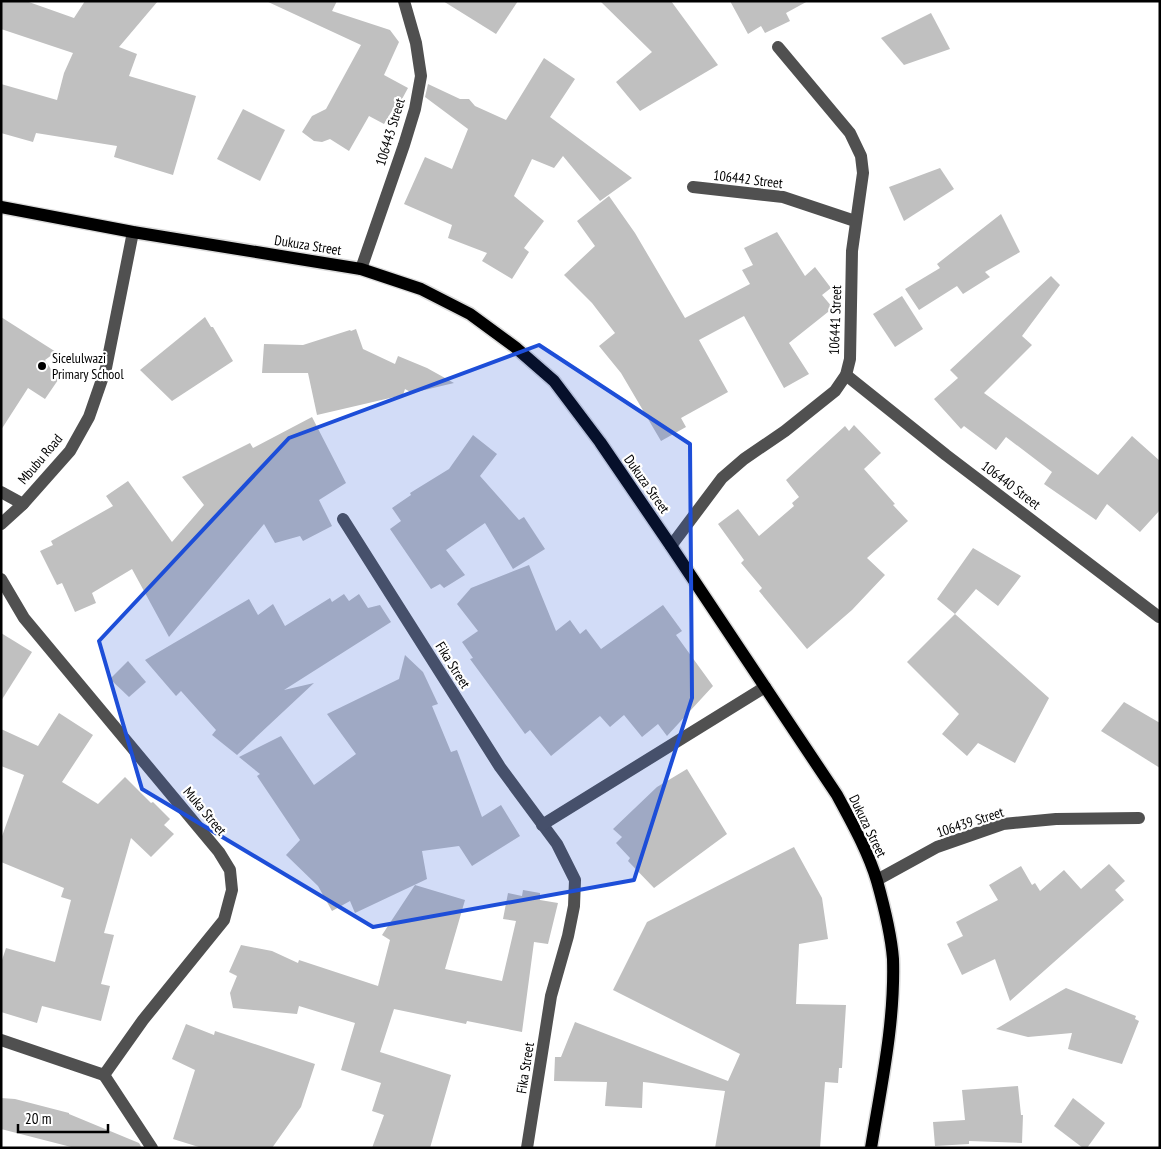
<svg xmlns="http://www.w3.org/2000/svg" width="1161" height="1149" viewBox="0 0 1161 1149" font-family="'PT Sans Narrow',sans-serif">
<style>
.building{fill:#c0c0c0}
.lines{fill:none;stroke-linecap:round;stroke-linejoin:round}
.major-casing{stroke:#dbdbdb;stroke-width:15}
.minor{stroke:#505050;stroke-width:12}
.major{stroke:#000;stroke-width:12}
.marked{fill:#1d4ed8;fill-opacity:0.2;stroke:#1d4ed8;stroke-width:4;stroke-linejoin:round}
.poi-dot{fill:#000;stroke:#fff;stroke-width:2}
.labels{text-anchor:middle;dominant-baseline:central;stroke-width:4.5;stroke-linejoin:round;paint-order:stroke}
.street-label{font-size:14px;fill:#000;stroke:#fff}
.poi-label{font-size:14px;fill:#000;stroke:#fff;text-anchor:start}
</style>
<rect width="100%" height="100%" fill="#fff"/>
<g class="building">
<polygon points="1,1 26,1 74,18 85,1 158,1 119,47 137,54 129,76 196,96 173,175 114,157 117,146 36,133 33,142 1,133 1,84 57,100 64,73 73,53 1,29"/>
<polygon points="266,1 337,1 332,11 390,30 399,42 384,75 408,88 396,110 393,109 384,124 369,116 349,151 330,139 322,142 314,141 302,132 312,116 326,109 361,45"/>
<polygon points="443,1 518,1 496,34"/>
<polygon points="600,1 671,1 718,65 640,111 616,82 652,52"/>
<polygon points="730,1 808,1 786,13 790,21 765,33 761,26 748,34"/>
<polygon points="931,13 950,49 904,65 881,38"/>
<polygon points="544,58 575,79 550,117 632,178 600,201 563,156 554,168 532,159 514,196 544,221 524,248 529,252 512,279 482,261 487,253 448,238 452,225 404,204 425,157 452,169 468,129 425,97 428,84 460,99 469,99 475,106 506,120"/>
<polygon points="243,109 285,130 260,181 217,159"/>
<polygon points="940,168 954,189 904,221 889,187"/>
<polygon points="609,196 635,233 685,318 750,284 742,270 753,265 744,248 777,232 805,276 815,267 831,288 822,295 833,308 789,343 809,374 784,388 744,316 699,340 728,392 681,418 686,427 661,441 621,373 599,346 615,333 592,303 564,275 595,246 577,221"/>
<polygon points="1001,214 1020,252 985,272 990,277 963,294 957,286 919,310 905,289 940,268 937,264"/>
<polygon points="1051,276 1060,285 1022,336 1032,345 984,393 1098,475 1132,436 1160,461 1160,510 1140,532 1107,504 1096,520 1044,484 1052,472 1006,437 996,450 964,426 961,429 934,399 958,378 950,370"/>
<polygon points="902,296 923,329 895,347 873,314"/>
<polygon points="1,317 56,352 45,360 58,380 45,399 28,388 1,430"/>
<polygon points="205,317 211,327 213,327 233,361 172,401 140,370"/>
<polygon points="356,329 363,349 395,364 398,356 427,368 454,383 412,393 405,389 403,395 317,415 308,373 262,373 264,344 303,345 350,330 351,331"/>
<polygon points="312,417 346,483 319,500 332,526 303,541 300,536 275,543 264,524 169,637 132,569 92,593 96,603 75,612 62,583 57,585 40,551 53,545 51,541 113,506 106,496 128,481 172,542 204,505 182,477 250,443 253,448"/>
<polygon points="854,425 881,453 864,469 895,504 893,505 908,521 867,558 885,575 852,610 807,649 759,591 762,588 741,563 744,560 718,524 738,509 759,536 794,506 792,503 799,497 786,480 845,426 849,431"/>
<polygon points="473,435 497,454 480,476 519,520 524,517 545,549 513,569 485,523 446,550 465,575 444,588 440,584 431,589 390,529 401,521 392,508 411,495 410,493 449,469"/>
<polygon points="973,548 1021,576 998,606 976,589 955,614 1049,698 1015,763 978,743 967,756 942,734 959,714 907,662 955,614 937,599"/>
<polygon points="529,565 556,631 570,620 580,634 586,629 601,649 663,605 682,631 676,635 713,686 667,736 658,724 642,737 624,715 610,727 600,716 551,756 530,730 525,734 470,659 473,658 462,642 478,631 457,604 471,588"/>
<polygon points="344,594 349,601 359,594 368,608 380,605 391,622 284,690 314,683 237,755 212,735 216,730 181,691 176,696 145,660 249,599 258,615 273,604 285,626 330,598 332,602"/>
<polygon points="1,633 32,652 1,701"/>
<polygon points="405,655 423,672 438,704 432,706 451,752 457,750 482,817 501,805 520,836 472,866 459,846 422,851 427,879 355,913 350,901 332,911 318,886 286,855 300,840 257,776 260,774 239,757 281,736 314,785 356,754 327,714 399,679"/>
<polygon points="128,661 146,682 129,697 110,679"/>
<polygon points="1124,702 1160,723 1160,768 1101,731"/>
<polygon points="59,713 93,735 62,782 98,804 125,777 151,803 153,802 170,819 164,825 174,834 151,857 131,838 104,933 114,935 101,984 110,986 101,1021 42,1006 37,1023 1,1012 1,963 6,948 55,962 71,900 61,897 64,888 1,862 1,839 24,775 1,766 1,729 38,746"/>
<polygon points="687,769 727,834 654,888 628,861 630,858 616,843 622,837 613,829 657,787"/>
<polygon points="794,847 822,898 828,939 799,944 796,1004 846,1005 842,1068 839,1068 838,1083 825,1082 820,1148 715,1148 725,1091 643,1082 642,1108 605,1106 607,1082 554,1081 555,1057 561,1057 575,1022 728,1081 740,1054 613,990 647,922"/>
<polygon points="1109,864 1125,881 1115,890 1124,900 1010,1001 995,959 962,975 947,944 963,936 956,922 998,900 989,885 1021,866 1032,885 1035,883 1040,891 1064,870 1081,889"/>
<polygon points="415,885 465,900 445,969 502,981 516,921 503,919 508,893 522,896 523,890 540,893 540,900 558,903 548,944 534,942 522,1032 467,1021 466,1024 394,1009 380,1052 451,1075 430,1148 372,1148 384,1115 372,1111 381,1083 341,1070 355,1023 299,1006 297,1014 233,1008 230,993 237,976 229,972 241,945 272,951 298,963 299,960 378,986 390,940 382,935"/>
<polygon points="1066,988 1136,1016 1135,1019 1139,1021 1122,1064 1068,1049 1072,1033 1028,1037 996,1029"/>
<polygon points="186,1024 214,1035 215,1031 315,1064 301,1107 272,1148 202,1148 173,1139 195,1070 172,1059"/>
<polygon points="1018,1086 1021,1115 1023,1115 1022,1143 969,1141 969,1144 935,1146 933,1122 965,1120 962,1090"/>
<polygon points="1,1098 15,1099 69,1113 69,1114 139,1143 142,1148 75,1148 1,1129"/>
<polygon points="1073,1098 1105,1123 1087,1148 1083,1148 1054,1126"/>
</g>
<g class="lines">
<defs>
<path id="major" d="M1,207L133,232L361,269L421,289L470,314L515,347L554,381L600,442L671,546L837,795C852,823 868,851 877,881C884,906 891,933 893,959C895,1023 881,1086 871,1148"/>
</defs>
<use href="#major" class="major-casing"/>
<g class="minor">
<polyline points="693,187 783,197 855,221"/>
<polyline points="361,269 404,145 415,109 421,76 416,43 404,1"/>
<polyline points="846,375 946,455 1159,617"/>
<polyline points="1,492 23,504"/>
<polyline points="343,519 500,767 557,844 575,880 574,906 568,936 551,996 527,1148"/>
<polyline points="1,524 23,504 70,451 89,417 106,368 133,232"/>
<polyline points="671,546 722,478 744,459 785,431 835,391 846,375 850,359 852,251 863,173 861,156 850,133 778,47"/>
<polyline points="1,579 24,618 219,852 230,870 232,890 224,920 143,1020 104,1075 1,1040"/>
<polyline points="542,825 765,687"/>
<polyline points="877,880 937,847 1003,824 1056,819 1139,818"/>
<polyline points="104,1075 152,1148"/>
</g>
<use href="#major" class="major"/>
</g>
<path class="marked" d="M539,345L690,444L692,698L634,880L373,927L142,789L99,641L289,438Z"/>
<circle class="poi-dot" cx="42" cy="366" r="5"/>
<g class="labels">
<g class="street-label">
<text transform="translate(390 132) rotate(-73)">106443 Street</text>
<text transform="translate(748 179) rotate(7)">106442 Street</text>
<text transform="translate(308 245) rotate(9)">Dukuza Street</text>
<text transform="translate(835 320) rotate(-88)">106441 Street</text>
<text transform="translate(40 459) rotate(-50)">Mbubu Road</text>
<text transform="translate(647 484) rotate(55)">Dukuza Street</text>
<text transform="translate(1011 485) rotate(37)">106440 Street</text>
<text transform="translate(453 665) rotate(58)">Fika Street</text>
<text transform="translate(205 811) rotate(50)">Muka Street</text>
<text transform="translate(970 822) rotate(-18)">106439 Street</text>
<text transform="translate(868 826) rotate(64)">Dukuza Street</text>
<text transform="translate(525 1068) rotate(-81)">Fika Street</text>
</g>
<g class="poi-label">
<text x="52" y="358">Sicelulwazi<tspan x="52" dy="16">Primary School</tspan></text>
</g>
</g>
<rect width="1161" height="1149" fill="none" stroke="#000000" stroke-width="5"/>
<path d="M18 1124v8h90v-8" fill="none" stroke="#000000" stroke-width="2.5"/>
<text x="25" y="1124" font-size="15" fill="#000000" stroke="#ffffff" stroke-width="4" paint-order="stroke">20 m</text>
</svg>
